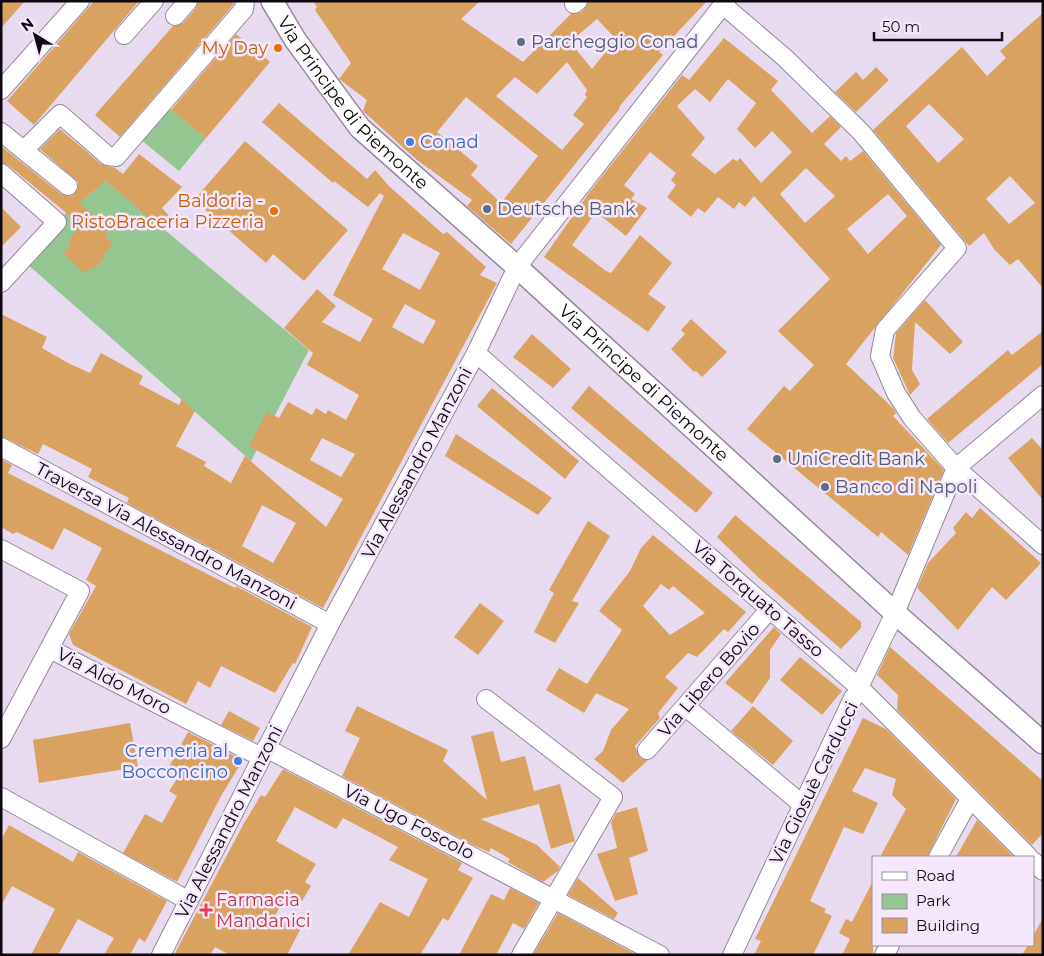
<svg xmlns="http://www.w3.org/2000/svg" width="1044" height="956" viewBox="0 0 1044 956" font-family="Montserrat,sans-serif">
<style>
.green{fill:#94c691}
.building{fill:#daa260;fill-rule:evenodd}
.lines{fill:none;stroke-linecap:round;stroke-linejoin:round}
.minor-casing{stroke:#95899b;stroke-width:20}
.major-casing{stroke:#95899b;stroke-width:24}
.minor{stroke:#fff;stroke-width:18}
.major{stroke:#fff;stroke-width:21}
.service-dot{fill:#5c6f8a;stroke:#f5e8fc;stroke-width:2}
.food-dot{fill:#e8710a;stroke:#f5e8fc;stroke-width:2}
.shop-dot{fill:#3f7fe0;stroke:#f5e8fc;stroke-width:2}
.health-dot{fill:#e0444e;stroke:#f5e8fc;stroke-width:2}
.labels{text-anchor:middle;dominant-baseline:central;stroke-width:5;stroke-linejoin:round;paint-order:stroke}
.service-label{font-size:18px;fill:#4e5e75;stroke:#f5e8fc;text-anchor:start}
.food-label{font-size:18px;fill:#c56008;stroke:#f5e8fc;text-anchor:end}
.street-label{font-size:18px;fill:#0e0910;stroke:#f5e8fc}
.shop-label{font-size:18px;fill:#366cbe;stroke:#f5e8fc;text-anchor:start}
.health-label{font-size:18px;fill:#be3a42;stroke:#f5e8fc;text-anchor:start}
</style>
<rect width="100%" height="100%" fill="#e8dbef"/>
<g class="green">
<polygon points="169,108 206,138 179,171 140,139"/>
<polygon points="106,181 309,350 251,461 26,263 66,213"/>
</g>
<g class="building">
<polygon points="1,1 25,1 1,28"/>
<polygon points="94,1 139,1 34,125 7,101"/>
<polygon points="198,1 234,1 234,4 120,137 95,115 173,26 183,23 196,8"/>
<path d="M313,1H480L461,19L523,62L571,14H576L584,10L588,1H707L659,52L663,55L619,107L620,108L511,244L467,206L472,200L417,160L363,111L367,100L339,79L351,63L315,10L317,7ZM597,19L616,39L592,69L570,42ZM567,62L587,90L585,95L587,97L573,115L584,124L562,150L496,96L515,77L537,94ZM466,97L538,156L501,203L471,175L478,166L437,132Z"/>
<path d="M1043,13V288L1018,259L1010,265L994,249L984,233L969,246L873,130L962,47L987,76L1006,58L1000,51ZM929,104L964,139L938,163L906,126ZM1010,176L1035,203L1009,224L986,199Z"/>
<polygon points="236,34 270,62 206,138 171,110"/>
<path d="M724,38L778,81L771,90L812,133L830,116L841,127L824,144L841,161L846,156L850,161L863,151L941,245L846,364L893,408L896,413L893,416L944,470L908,555L881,532L878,537L747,429L784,386L790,391L814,365L778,331L830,279L754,196L745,207L739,202L734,209L718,197L705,213L698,208L691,217L667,197L676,185L671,180L676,173L650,152L624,185L635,194L631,199L647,208L626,236L596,212L572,245L606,271L611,273L640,235L672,263L648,294L666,307L648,332L544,257L589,193L682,75L689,80ZM728,79L756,103L737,129L755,148L772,131L792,152L761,183L740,158L737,161L733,159L715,174L691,155L705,138L677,106L695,89L710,102ZM806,168L835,196L805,223L780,194ZM888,194L907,216L868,254L847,229Z"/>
<polygon points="876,67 889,80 856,112 835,92 856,72 863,80"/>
<path d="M279,103L367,179L375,170L389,186L443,234L447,232L486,267L480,275L497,283L323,608L127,503L129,498L88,477L92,469L43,444L38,454L1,436V314L47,337L42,348L68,363L90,373L101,353L143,376L139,384L179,405L182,399L195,411L176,446L206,462L204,466L231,483L245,456L326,527L343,499L249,446L267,412L279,418L288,402L312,415L316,408L326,414L328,410L346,420L359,395L307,365L313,353L284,328L317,289L336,306L322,322L360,342L373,319L333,295L384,196L380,193L368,207L334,181L333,183L262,122ZM403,233L440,253L420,290L382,269ZM405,304L436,321L423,344L392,327ZM322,438L355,454L341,477L310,460ZM262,505L296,523L273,563L242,546Z"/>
<polygon points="60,129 101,164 115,168 123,174 139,154 182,187 162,208 172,219 161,228 106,181 79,203 104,226 103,228 108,233 105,237 113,244 102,256 105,258 94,269 91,267 85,274 63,253 71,244 68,241 81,225 8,165 1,163 1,146 61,194 72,196 78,188 78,182 40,149"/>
<polygon points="245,141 348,230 304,281 273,254 266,263 194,200"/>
<polygon points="1,207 21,227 1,247"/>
<polygon points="925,300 963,342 950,354 915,322 912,370 920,384 910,395 893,358 896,333"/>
<polygon points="691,319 727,352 702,377 696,371 694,372 671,349 685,334 681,330"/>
<polygon points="1043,331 1043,364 948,443 927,419 1008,350 1012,355"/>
<polygon points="532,334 571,369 553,388 513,357"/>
<polygon points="589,386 713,493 696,513 571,408"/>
<polygon points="492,388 579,461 565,479 477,406"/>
<polygon points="456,434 545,493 552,498 538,515 445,456"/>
<polygon points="1032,438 1043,450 1043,500 1008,458"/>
<polygon points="1,459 12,465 8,473 235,588 236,586 312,627 295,664 293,663 275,693 221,666 210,688 198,681 186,704 73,645 69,634 96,586 86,580 102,548 64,528 53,550 17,532 13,534 1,527"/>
<polygon points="980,508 1041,563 1006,600 992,587 958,630 917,588 928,563 956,533 953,528 966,512 972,518"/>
<polygon points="735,515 861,622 861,628 841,649 759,578 717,537"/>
<polygon points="588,521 610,536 572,601 579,603 555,643 534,632 554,593 549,590"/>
<path d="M653,535L746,612L728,632L724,629L697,657L688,653L665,677L678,688L658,713L660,718L635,746L640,758L648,760L623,783L594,759L603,751L611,730L629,709L596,693L584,713L546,690L559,668L587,684L622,630L599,611L630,571L641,548ZM661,584L669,590L673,586L705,613L670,635L643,606Z"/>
<polygon points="480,603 504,621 478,655 454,637"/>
<polygon points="774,627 781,634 770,650 770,678 752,704 725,683"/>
<polygon points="890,647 1043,781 1043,833 1032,845 897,710 898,695 877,675"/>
<polygon points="800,657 842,691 822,715 780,680"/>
<polygon points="357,706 448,750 443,761 487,800 471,736 493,731 501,762 525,756 534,791 560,784 575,841 551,849 539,804 481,819 537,845 560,867 558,871 543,882 508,862 510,859 491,848 489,852 473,845 342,776 360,738 345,731"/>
<polygon points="753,706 793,741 773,765 731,731"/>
<polygon points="229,711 260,728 253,741 221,725"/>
<polygon points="863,718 886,729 956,799 927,857 880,857 906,809 892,795 896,779 865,768 852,791 878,803 863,834 844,827 810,901 826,909 824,912 832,916 813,955 754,955 761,941 755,939"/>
<polygon points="130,723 138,767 39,783 33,740"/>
<polygon points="188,732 243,760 221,796 177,882 123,853 145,814 162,823 177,796 169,791 181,773 169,767"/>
<polygon points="283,769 462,863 458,870 473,878 448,921 443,918 420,955 348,955 380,902 409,917 428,879 389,860 398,847 343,818 336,829 295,807 276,841 316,864 305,882 311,886 302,901 288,894 274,917 300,930 287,955 230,955 215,947 210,955 174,955 243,825 261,795 265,797"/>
<polygon points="637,807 648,851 629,858 638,894 615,901 597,854 617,848 611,822 616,813"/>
<polygon points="977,820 1014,857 956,857"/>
<polygon points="9,825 73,862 78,852 167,901 145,942 139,938 130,955 104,955 114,938 78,919 58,955 31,955 55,909 12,886 1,906 1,840"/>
<polygon points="578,878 618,913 614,919 568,895"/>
<polygon points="873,881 873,955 842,955 850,939 839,933 846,919 852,922"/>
<polygon points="510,888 539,903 524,929 513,923 496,955 459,955 491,894 504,900"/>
<polygon points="558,913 637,955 533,955"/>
<polygon points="1043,918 1043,955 1022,955 1028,945 1033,945 1033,936"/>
</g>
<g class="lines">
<defs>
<g id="minor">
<polyline points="574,4 578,1"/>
<polyline points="723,5 784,57 861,132 957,248 885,330 880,356 896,393 912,418 956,468 1043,545"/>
<polyline points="175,16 188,1"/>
<polyline points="124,35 154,1"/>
<polyline points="1,90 80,1"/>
<polyline points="1,132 68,186"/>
<polyline points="25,149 60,114 108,156 116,157 244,9 245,1"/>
<polyline points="1,173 57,222 1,283"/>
<polyline points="476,353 861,689 1029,857"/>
<polyline points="1,447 330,624"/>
<polyline points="1,549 80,591 1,739"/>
<polyline points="50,649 261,757"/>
<polyline points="486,699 613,797 521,955"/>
<polyline points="686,707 803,805"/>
<polyline points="266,748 660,955"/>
<polyline points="647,750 770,609"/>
<polyline points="1,797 189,901"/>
<polyline points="938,857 970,799"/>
<polyline points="1033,861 1043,871"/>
<polyline points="161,955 330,624 476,353 517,267 726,1"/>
<polyline points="732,955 853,698 861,689 861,683 895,613 956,468 1043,395"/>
<polyline points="884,955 890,945"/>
</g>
<g id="major">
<path id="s1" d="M272,1L296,41L360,128L517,267L895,613L1043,743"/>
</g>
</defs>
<use href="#minor" class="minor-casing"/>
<use href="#major" class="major-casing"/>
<use href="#minor" class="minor"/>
<use href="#major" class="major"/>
</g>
<g class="service-dot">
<circle cx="521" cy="42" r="5"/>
<circle cx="487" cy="209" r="5"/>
<circle cx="777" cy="459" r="5"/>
<circle cx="825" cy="487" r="5"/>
</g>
<g class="food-dot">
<circle cx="278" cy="48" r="5"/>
<circle cx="274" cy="211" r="5"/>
</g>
<g class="shop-dot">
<circle cx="410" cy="142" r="5"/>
<circle cx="238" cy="761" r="5"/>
</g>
<path class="health-dot" d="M203.5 902.5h5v5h5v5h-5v5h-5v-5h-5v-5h5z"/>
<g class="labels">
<g class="service-label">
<text x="531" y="42">Parcheggio Conad</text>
<text x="497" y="209">Deutsche Bank</text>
<text x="787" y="459">UniCredit Bank</text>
<text x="835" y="487">Banco di Napoli</text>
</g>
<g class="food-label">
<text x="268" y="48">My Day</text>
<text x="264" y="201">Baldoria -<tspan x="264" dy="21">RistoBraceria Pizzeria</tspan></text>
</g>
<g class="street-label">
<text stroke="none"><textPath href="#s1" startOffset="131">Via Principe di Piemonte</textPath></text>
<text stroke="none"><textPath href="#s1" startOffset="536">Via Principe di Piemonte</textPath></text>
<text transform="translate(417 463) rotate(-62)">Via Alessandro Manzoni</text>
<text transform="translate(166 536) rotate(28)">Traversa Via Alessandro Manzoni</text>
<text transform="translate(758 599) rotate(41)">Via Torquato Tasso</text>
<text transform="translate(709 680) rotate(-49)">Via Libero Bovio</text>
<text transform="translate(114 681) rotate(27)">Via Aldo Moro</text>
<text transform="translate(814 783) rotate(-64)">Via Giosuè Carducci</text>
<text transform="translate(229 822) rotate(-63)">Via Alessandro Manzoni</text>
<text transform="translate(409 822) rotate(27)">Via Ugo Foscolo</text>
</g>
<g class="shop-label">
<text x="420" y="142">Conad</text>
<text x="228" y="751" text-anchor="end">Cremeria al<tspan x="228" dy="21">Bocconcino</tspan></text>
</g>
<g class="health-label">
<text x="216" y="900">Farmacia<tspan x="216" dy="21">Mandanici</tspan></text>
</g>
</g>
<rect width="1044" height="956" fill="none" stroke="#0e0910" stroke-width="5"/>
<rect x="872" y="856" width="162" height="90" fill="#f5e8fc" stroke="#998f9e"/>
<rect x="882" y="872" width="25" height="8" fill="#ffffff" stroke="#998f9e"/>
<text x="916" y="881" font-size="15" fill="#0e0910">Road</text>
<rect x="882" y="894" width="25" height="15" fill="#94c691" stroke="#998f9e"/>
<text x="916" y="906" font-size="15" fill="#0e0910">Park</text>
<rect x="882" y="918" width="25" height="15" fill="#daa260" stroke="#998f9e"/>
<text x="916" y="931" font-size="15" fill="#0e0910">Building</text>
<g transform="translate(35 35) rotate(323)" stroke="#f5e8fc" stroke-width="4" paint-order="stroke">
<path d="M0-4L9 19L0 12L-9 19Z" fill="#0e0910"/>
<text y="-8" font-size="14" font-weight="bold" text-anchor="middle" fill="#0e0910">N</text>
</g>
<path d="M874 32v8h128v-8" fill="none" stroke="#0e0910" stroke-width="2.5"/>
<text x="882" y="32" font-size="15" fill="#0e0910" stroke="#f5e8fc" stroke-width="4" paint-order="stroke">50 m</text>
</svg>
